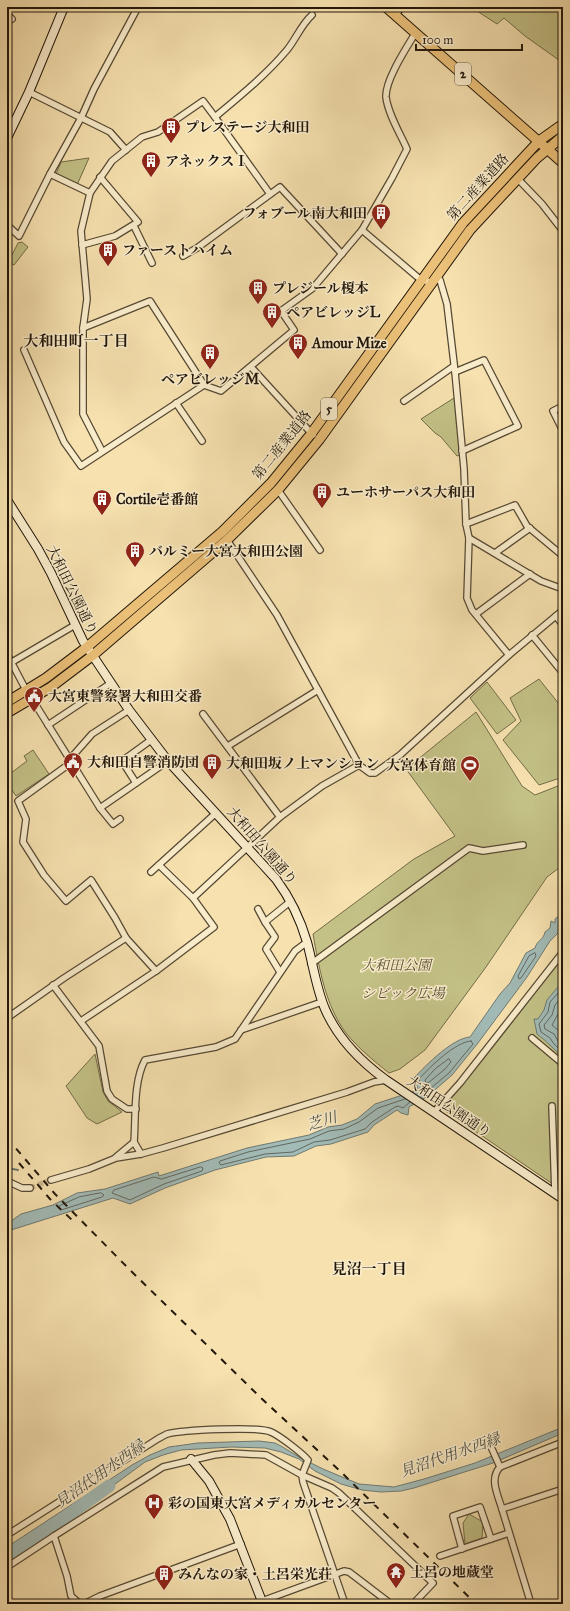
<svg xmlns="http://www.w3.org/2000/svg" width="570" height="1611" viewBox="0 0 570 1611" font-family="'IM FELL Great Primer','Noto Serif JP',serif">
<style>
.green{fill:#c3c186;stroke:#726c48}
.water{fill:#a2bbb7;stroke:#6e7972}
.lines{fill:none;stroke-linecap:round;stroke-linejoin:round}
.shore{stroke:#626860;stroke-width:1}
.stream{stroke:#6e7972;stroke-width:2}
.river{stroke:#a2bbb7;stroke-width:13}
.street-tunnel{stroke:#cbb88e;stroke-width:5.5;stroke-dasharray:5.5 3;stroke-linecap:butt}
.street-casing{stroke:#564933;stroke-width:8}
.secondary-casing{stroke:#21160a;stroke-width:10}
.primary-casing{stroke:#21160a;stroke-width:11}
.street{stroke:#f9eccb;stroke-width:5.5}
.secondary{stroke:#f9eccb;stroke-width:8}
.primary{stroke:#ebc078;stroke-width:9}
.rail{stroke:#21160a;stroke-width:2;stroke-dasharray:7 7;stroke-linecap:butt}
.labels{text-anchor:middle;dominant-baseline:central;stroke-width:3;stroke-linejoin:round;paint-order:stroke}
.shield{fill:#f9eccb;stroke:#625644;stroke-width:1}
.shield-label{font-size:13px;font-weight:bold;fill:#21160a}
.poi-label{font-size:14px;font-weight:bold;fill:#21160a;stroke:#f9eccb;text-anchor:start}
.street-label{font-size:14px;fill:#21160a;stroke:#f9eccb}
.park-label{font-size:14px;font-style:italic;fill:#5a5235;stroke:#f9eccb}
.neighbourhood-label{font-size:15px;font-weight:bold;fill:#21160a;stroke:#f9eccb}
.water-label{font-size:15px;font-style:italic;fill:#4e5047;stroke:#f9eccb}
</style>
<rect width="100%" height="100%" fill="#f6e1af"/>
<filter id="stains"><feTurbulence type="fractalNoise" baseFrequency=".005" numOctaves="4"/><feColorMatrix values="0 0 0 0 .2 0 0 0 0 .09 0 0 0 0 .02 0 0 0 .5 -.17"/></filter>
<radialGradient id="worn" r=".72"><stop offset=".6" stop-color="#630" stop-opacity="0"/><stop offset="1" stop-color="#630" stop-opacity=".3"/></radialGradient>
<g class="green">
<polygon points="475,7 563,7 563,63 525,36 504,18 497,24 474,9"/>
<polygon points="89,158 77,185 56,174 61,162"/>
<polygon points="22,242 28,247 14,265 7,261 7,254 12,255 18,243"/>
<polygon points="454,398 458,422 460,455 457,456 441,437 435,433 421,419"/>
<polygon points="539,679 563,709 563,777 539,785 503,740 521,721 510,698"/>
<polygon points="487,682 516,720 497,734 470,698"/>
<path d="M476,712L522,786L535,795L563,784V865L547,877L486,967L425,1050L400,1069L389,1073C374,1061 358,1048 346,1033C325,1005 319,967 313,934L414,859L455,836L406,769Z"/>
<polygon points="33,750 49,774 16,796 7,783 7,776 27,761 24,756"/>
<path d="M563,957V1191L441,1108C484,1060 523,1008 563,957Z"/>
<polygon points="95,1054 103,1092 108,1101 122,1112 97,1124 87,1118 66,1086"/>
<polygon points="469,1514 483,1522 482,1538 465,1544 463,1523"/>
</g>
<g class="water">
<path d="M563,911V927L561,931H560L550,941L527,977L478,1043L452,1075L428,1096L409,1107L408,1115L401,1113L397,1110L374,1125L368,1132L331,1144L316,1146L294,1156L266,1157L215,1170L165,1188L130,1204L113,1198L11,1230L7,1235V1224L21,1214L53,1205L77,1193L105,1189L158,1172L159,1176L247,1148L309,1135L328,1127L342,1125L357,1119L375,1104L418,1090L414,1078C426,1065 453,1038 470,1037L500,994L510,983L526,953L535,948C537,940 543,941 545,932L550,928L551,921L555,923V919L562,914Z"/>
<path d="M558,987L563,991V1057C553,1049 547,1041 537,1034L534,1019H538L544,1010L547,1000Z"/>
<polygon points="563,1427 563,1433 493,1463 414,1488 401,1491 381,1492 362,1490 341,1484 315,1471 299,1459 281,1452 265,1448 231,1447 181,1450 163,1455 145,1462 103,1493 95,1496 91,1499 88,1499 54,1524 51,1524 7,1554 7,1547 132,1465 150,1455 169,1447 198,1443 259,1441 275,1443 281,1446 299,1457 323,1469 359,1484 394,1487 424,1479 475,1463"/>
</g>
<g class="lines">
<g class="shore">
<polygon points="535,953 536,956 521,978 519,979 518,976 529,956"/>
<polyline points="563,993 558,993 550,1002 548,1012 539,1024 541,1032 550,1038 554,1044 563,1052"/>
<polyline points="563,998 560,999 555,1005 552,1015 544,1025 545,1029 554,1034 558,1041 563,1045"/>
<polyline points="563,1005 552,1025 559,1031 563,1038"/>
<path d="M471,1041L473,1044L449,1073L425,1093H423L419,1079C430,1067 455,1042 471,1041Z"/>
<polygon points="449,1059 451,1062 445,1069 428,1083 426,1083 425,1080 435,1069"/>
<polyline points="405,1099 378,1108 359,1122 344,1129 329,1131 310,1139 248,1152 220,1161 219,1163 221,1165 265,1154 293,1152 314,1142 330,1140 365,1129 372,1122 395,1107 398,1106 403,1108 410,1102"/>
<polygon points="201,1167 203,1168 202,1171 164,1184 130,1200 112,1193 114,1190 154,1177 161,1179"/>
<polygon points="101,1193 104,1195 102,1197 61,1210 58,1208 59,1206 79,1197"/>
</g>
<polyline class="stream" points="7,1168 18,1170"/>
<polyline class="river" points="7,1556 53,1526 109,1486"/>
<polyline class="street-tunnel" points="30,1188 51,1180"/>
<defs>
<g id="street">
<polyline points="7,14 12,19"/>
<polyline points="29,92 110,132 126,150"/>
<polyline points="215,117 270,194"/>
<polyline points="50,174 90,193"/>
<polyline points="517,178 542,204 563,231"/>
<polyline points="7,225 19,236 50,174 81,118 94,89 138,7"/>
<polyline points="134,226 152,263"/>
<polyline points="362,230 421,280 431,282"/>
<polyline points="82,245 115,236 138,222 100,177"/>
<polyline points="183,256 197,248 280,187 342,254"/>
<polyline points="436,276 440,280 447,304 455,372 464,469 466,524 469,538 467,598 472,610 509,655"/>
<path d="M83,328L150,301L204,385L221,391L294,330L281,311L313,288L362,230L392,178L407,149C400,133 388,114 386,97C385,80 407,47 416,32"/>
<polyline points="24,350 64,442 81,466 204,385"/>
<polyline points="251,367 313,435"/>
<polyline points="455,372 484,360 518,426 462,451"/>
<polyline points="404,401 454,366"/>
<polyline points="176,403 202,441"/>
<polyline points="563,406 553,411 563,431"/>
<path d="M102,451L83,414V328L87,299L81,231L90,193L112,161L142,137L158,132L203,101L215,117C240,96 266,75 287,50C296,39 301,25 312,15"/>
<polyline points="278,490 320,550"/>
<polyline points="466,524 515,505 527,526 563,556"/>
<polyline points="469,538 541,581 563,589"/>
<polyline points="227,540 277,615 359,765 370,773 375,773 400,755 509,655 563,610"/>
<polyline points="495,553 530,528"/>
<polyline points="476,614 530,574"/>
<polyline points="556,616 563,625"/>
<polyline points="532,635 563,673"/>
<polyline points="7,654 26,690"/>
<polyline points="7,665 75,625"/>
<polyline points="32,699 100,808 113,824 120,819"/>
<polyline points="203,714 280,817"/>
<polyline points="48,725 111,683"/>
<polyline points="228,746 318,690"/>
<polyline points="70,759 92,734 129,710"/>
<polyline points="72,762 18,801 26,819 23,842 44,875 66,901 91,880 115,918 126,938 156,971"/>
<polyline points="136,783 122,761 151,740"/>
<polyline points="100,808 168,761"/>
<polyline points="159,865 193,898"/>
<polyline points="151,872 216,813"/>
<polyline points="258,909 265,922"/>
<polyline points="311,964 469,848 483,851 523,845"/>
<polyline points="280,972 266,949 275,937 265,922 291,901"/>
<polyline points="53,985 99,1046 107,1091 112,1099 127,1109 136,1109"/>
<polyline points="7,1018 64,978 126,938"/>
<polyline points="81,1021 156,971 214,927 193,898 280,817 322,786 359,765"/>
<polyline points="241,1030 322,1002"/>
<polyline points="532,1038 563,1064"/>
<polyline points="552,1106 555,1193"/>
<polyline points="434,1112 460,1083 563,952"/>
<polyline points="134,1142 141,1154"/>
<path d="M116,1157L134,1142C136,1117 133,1082 145,1060L216,1047L235,1039L295,951L307,942"/>
<polyline points="51,1180 89,1169 116,1158 141,1154 163,1148 347,1092 374,1082 386,1080"/>
<polyline points="7,1181 22,1188 30,1188"/>
<polyline points="492,1449 500,1467 563,1442"/>
<path d="M500,1467C489,1479 498,1495 502,1509L563,1489"/>
<polyline points="502,1509 531,1604"/>
<path d="M7,1535L156,1440C159,1438 163,1436 167,1434C182,1430 258,1426 271,1432C280,1436 302,1453 308,1460L302,1475L303,1482L345,1604"/>
<polyline points="54,1536 163,1467 214,1455 230,1453 266,1455 302,1475 332,1488 339,1493 433,1583 413,1604"/>
<polyline points="462,1549 453,1516 480,1507 491,1539"/>
<polyline points="440,1556 509,1533"/>
<polyline points="7,1567 54,1536 67,1576 71,1596 80,1604"/>
<polyline points="84,1604 100,1596 241,1544"/>
<polyline points="254,1604 344,1571 349,1572 391,1604"/>
</g>
<g id="secondary">
<polyline points="395,14 400,7"/>
<polyline points="7,138 29,92 64,7"/>
<path d="M7,500L38,549L51,573L83,641L129,710L168,761L276,879C290,898 300,918 307,942C313,964 316,988 325,1009C338,1039 360,1061 386,1080L563,1199"/>
<polyline points="191,1459 209,1481 230,1519 263,1604"/>
</g>
<g id="primary">
<polyline points="386,7 563,163"/>
<polyline points="7,702 46,678 87,647 222,532 271,483 311,434 463,223 539,141 563,124"/>
<polyline points="7,713 51,687 92,656 227,540 278,490 319,440 470,230 537,158 563,136"/>
</g>
</defs>
<use href="#street" class="street-casing"/>
<use href="#secondary" class="secondary-casing"/>
<use href="#primary" class="primary-casing"/>
<use href="#street" class="street"/>
<use href="#secondary" class="secondary"/>
<use href="#primary" class="primary"/>
<g class="rail">
<polyline points="7,1138 55,1194 130,1270 260,1397 341,1472 476,1604"/>
<polyline points="19,1163 50,1199 72,1220"/>
</g>
</g>
<defs>
<symbol id="building-pin" viewBox="-11 -11 22 30"><path d="M0 17L-7.5 6A9.5 9.5 0 1 1 7.5 6Z" fill="#8f2418" stroke="#f9eccb"/><path d="M-4-6H4V6H1V3H-1V6H-4ZM-2.5-4.3h1.7v1.8h-1.7ZM.8-4.3h1.7v1.8H.8ZM-2.5-1h1.7V.8h-1.7ZM.8-1h1.7V.8H.8Z" fill="#fff"/></symbol>
<symbol id="civic-pin" viewBox="-11 -11 22 30"><path d="M0 17L-7.5 6A9.5 9.5 0 1 1 7.5 6Z" fill="#8f2418" stroke="#f9eccb"/><path d="M-.6-6.5H3V-4.5H.6V-3L4-1V1h2V6H-6V1h2V-1L-.6-3ZM-1.2 2.5V6h2.4V2.5Z" fill="#fff"/></symbol>
<symbol id="stadium-pin" viewBox="-11 -11 22 30"><path d="M0 17L-7.5 6A9.5 9.5 0 1 1 7.5 6Z" fill="#8f2418" stroke="#f9eccb"/><path d="M0-5a6.5 5 0 1 0 0 10a6.5 5 0 1 0 0-10ZM-3.5-1.8h7v3.6h-7Z" fill="#fff"/></symbol>
<symbol id="hospital-pin" viewBox="-11 -11 22 30"><path d="M0 17L-7.5 6A9.5 9.5 0 1 1 7.5 6Z" fill="#8f2418" stroke="#f9eccb"/><path d="M-5-5h3v3.5h4V-5h3V5h-3V1.5h-4V5h-3Z" fill="#fff"/></symbol>
<symbol id="temple-pin" viewBox="-11 -11 22 30"><path d="M0 17L-7.5 6A9.5 9.5 0 1 1 7.5 6Z" fill="#8f2418" stroke="#f9eccb"/><path d="M0-6L5-2H3V0L6.5 2.5H4V6H1.5V3h-3V6H-4V2.5H-6.5L-3 0V-2H-5Z" fill="#fff"/></symbol>
</defs>
<g fill-rule="evenodd">
<use href="#building-pin" x="160" y="116" width="22" height="30"/>
<use href="#building-pin" x="140" y="150" width="22" height="30"/>
<use href="#building-pin" x="370" y="202" width="22" height="30"/>
<use href="#building-pin" x="97" y="239" width="22" height="30"/>
<use href="#building-pin" x="247" y="277" width="22" height="30"/>
<use href="#building-pin" x="261" y="301" width="22" height="30"/>
<use href="#building-pin" x="287" y="332" width="22" height="30"/>
<use href="#building-pin" x="199" y="342" width="22" height="30"/>
<use href="#building-pin" x="311" y="481" width="22" height="30"/>
<use href="#building-pin" x="91" y="488" width="22" height="30"/>
<use href="#building-pin" x="124" y="540" width="22" height="30"/>
<use href="#civic-pin" x="23" y="685" width="22" height="30"/>
<use href="#civic-pin" x="62" y="751" width="22" height="30"/>
<use href="#building-pin" x="201" y="752" width="22" height="30"/>
<use href="#stadium-pin" x="459" y="754" width="22" height="30"/>
<use href="#hospital-pin" x="143" y="1492" width="22" height="30"/>
<use href="#temple-pin" x="385" y="1561" width="22" height="30"/>
<use href="#building-pin" x="153" y="1563" width="22" height="30"/>
</g>
<g class="labels">
<g class="shield">
<rect x="455" y="63" width="16" height="22" rx="3"/>
<rect x="321" y="398" width="16" height="22" rx="3"/>
</g>
<g class="shield-label">
<text x="463" y="74">2</text>
<text x="329" y="409">5</text>
</g>
<g class="poi-label">
<text x="185" y="127">プレステージ大和田</text>
<text x="165" y="161">アネックスⅠ</text>
<text x="367" y="213" text-anchor="end">フォブール南大和田</text>
<text x="122" y="250">ファーストハイム</text>
<text x="272" y="288">プレジール榎本</text>
<text x="286" y="312">ペアビレッジL</text>
<text x="312" y="343">Amour Mize</text>
<text x="210" y="379" text-anchor="middle">ペアビレッジM</text>
<text x="336" y="492">ユーホサーパス大和田</text>
<text x="116" y="499">Cortile壱番館</text>
<text x="149" y="551">バルミー大宮大和田公園</text>
<text x="48" y="696">大宮東警察署大和田交番</text>
<text x="87" y="762">大和田自警消防団</text>
<text x="226" y="763">大和田坂ノ上マンション</text>
<text x="456" y="765" text-anchor="end">大宮体育館</text>
<text x="168" y="1503">彩の国東大宮メディカルセンター</text>
<text x="410" y="1572">土呂の地蔵堂</text>
<text x="178" y="1574">みんなの家・土呂栄光荘</text>
</g>
<g class="street-label">
<text transform="translate(478 187) rotate(-48)">第二産業道路</text>
<text transform="translate(282 445) rotate(-51)">第二産業道路</text>
<text transform="translate(72 590) rotate(64)">大和田公園通り</text>
<text transform="translate(262 846) rotate(49)">大和田公園通り</text>
<text transform="translate(449 1107) rotate(34)">大和田公園通り</text>
</g>
<g class="park-label">
<text x="396" y="965">大和田公園</text>
<text x="403" y="993">シビック広場</text>
</g>
<g class="neighbourhood-label">
<text x="76" y="341">大和田町一丁目</text>
<text x="369" y="1269">見沼一丁目</text>
</g>
<g class="water-label">
<text transform="translate(322 1121) rotate(-17)">芝川</text>
<text transform="translate(450 1455) rotate(-19)">見沼代用水西縁</text>
<text transform="translate(100 1474) rotate(-35)">見沼代用水西縁</text>
</g>
</g>
<rect width="570" height="1611" fill="none" stroke="#f6e1af" stroke-width="24"/>
<rect x="8" y="8" width="554" height="1595" fill="none" stroke="#21160a" stroke-width="2"/>
<rect x="12" y="12" width="546" height="1587" fill="none" stroke="#21160a"/>
<path d="M416 44v6h106v-6" fill="none" stroke="#21160a" stroke-width="2"/>
<text x="422" y="44" font-size="12" fill="#21160a" stroke="#f9eccb" stroke-width="3" paint-order="stroke">100 m</text>
<rect width="100%" height="100%" filter="url(#stains)"/>
<rect width="100%" height="100%" fill="url(#worn)"/>
</svg>
